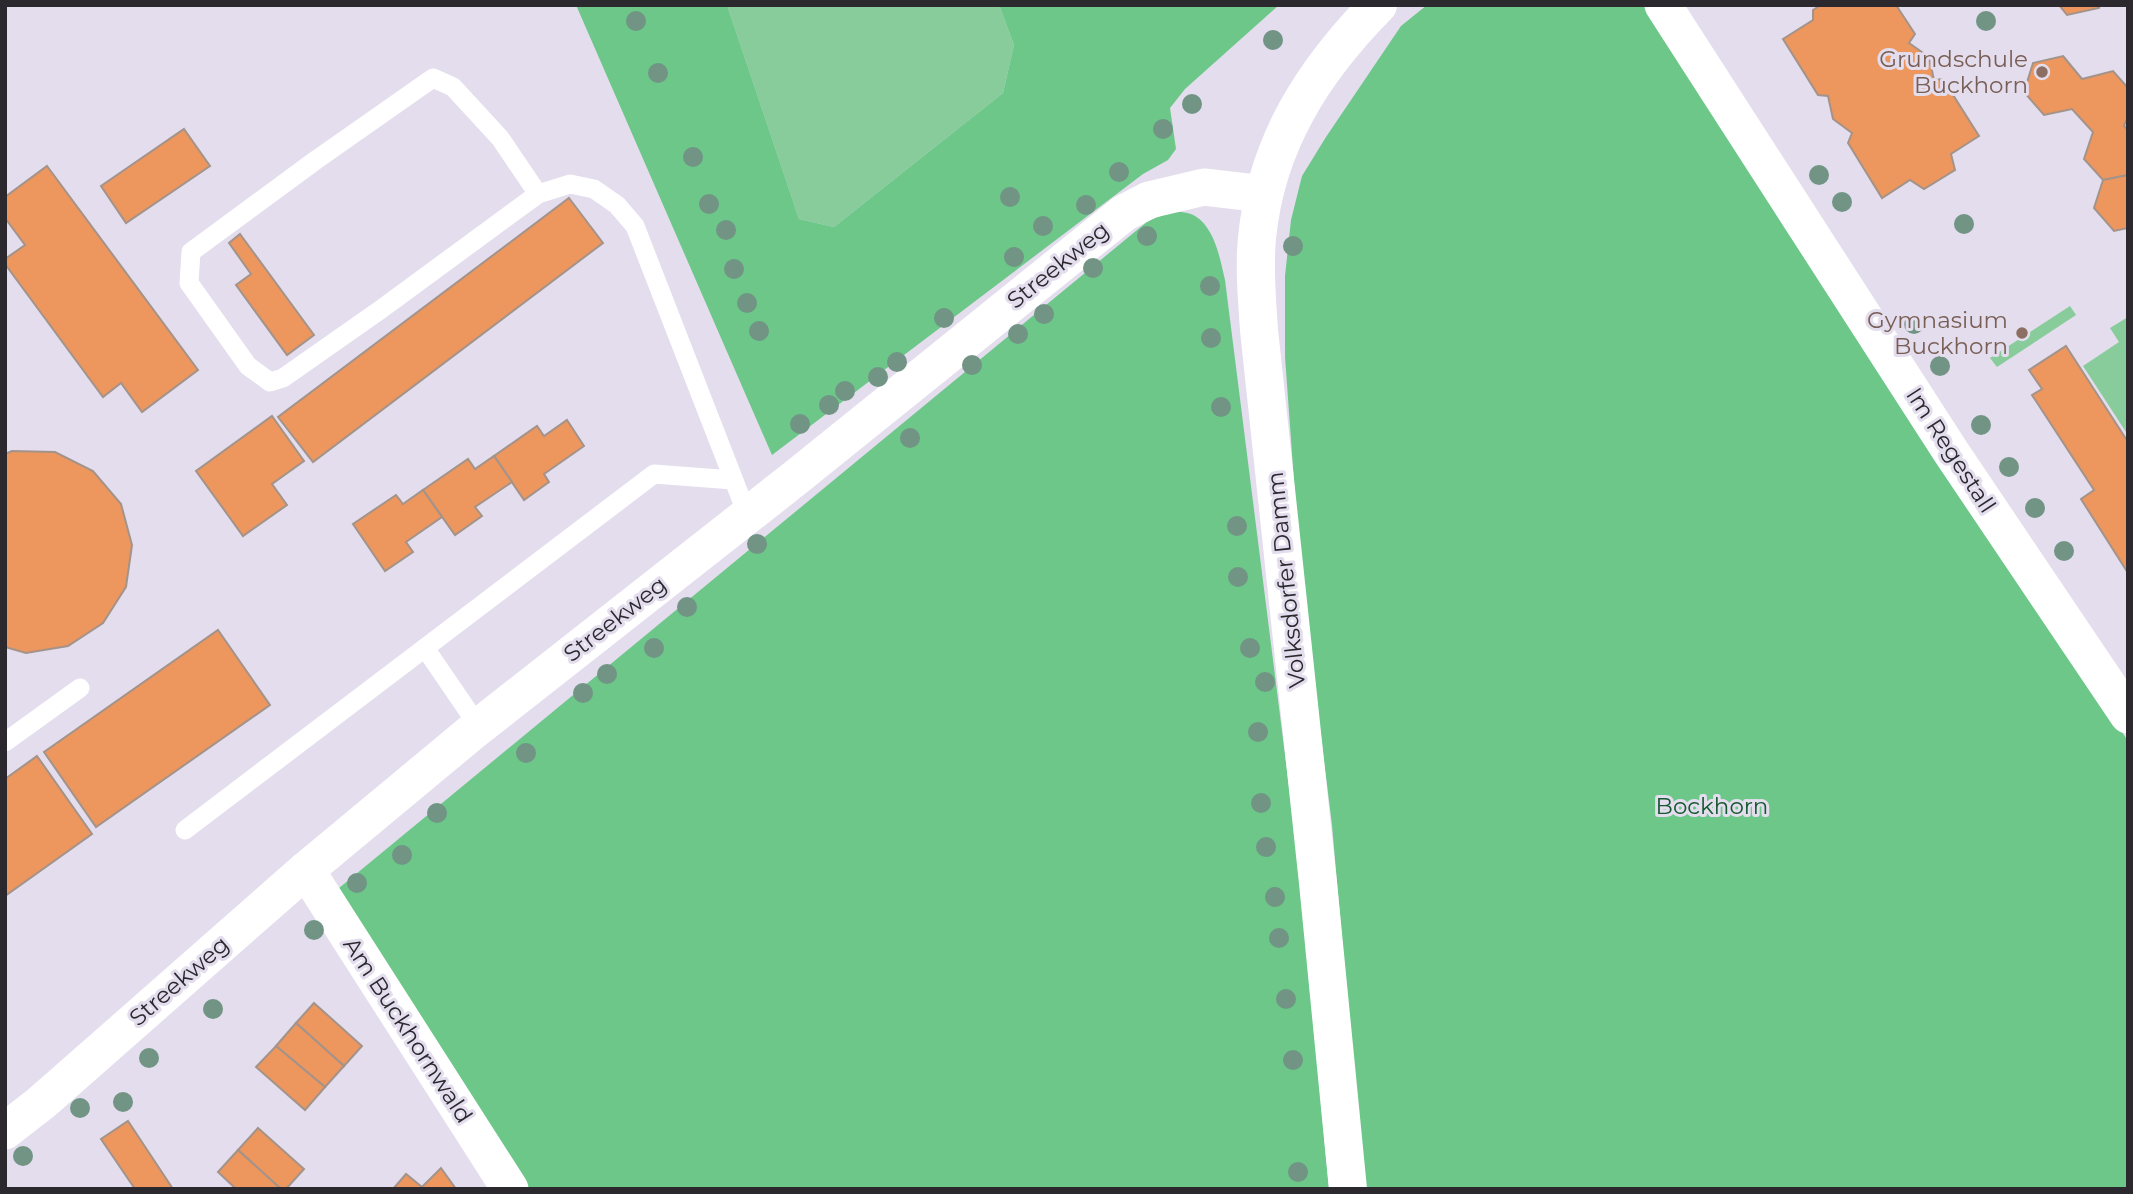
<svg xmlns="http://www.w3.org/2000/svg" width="2133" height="1194" viewBox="0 0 2133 1194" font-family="Montserrat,sans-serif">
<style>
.green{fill:#87cc9a}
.forest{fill:#6cc789}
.building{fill:#ed965e;stroke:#a3938a;stroke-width:2}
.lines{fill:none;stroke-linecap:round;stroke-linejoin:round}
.service{stroke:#fff;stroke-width:19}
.minor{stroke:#fff;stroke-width:37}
.secondary{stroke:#fff;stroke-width:38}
.tree{fill:#719484}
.education-dot{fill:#8d6e63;stroke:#e3dded;stroke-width:2.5}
.labels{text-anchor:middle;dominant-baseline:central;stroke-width:6;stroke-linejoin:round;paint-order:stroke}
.education-label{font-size:23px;fill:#785e54;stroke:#e3dded;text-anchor:end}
.street-label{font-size:23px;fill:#2b282e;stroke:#e3dded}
.park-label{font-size:23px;fill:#14582f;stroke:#e3dded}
</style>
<rect width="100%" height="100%" fill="#e3dded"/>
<g class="green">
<polygon points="727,5 999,5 1014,45 1003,93 834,227 799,219"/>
<polygon points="2070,306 2076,315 1997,367 1990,358"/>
<polygon points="2128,317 2128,435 2083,366 2119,342 2110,328"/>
</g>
<g class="forest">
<polygon points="576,5 727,5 799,219 834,227 1003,93 1014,45 999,5 1279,5 1185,89 1170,108 1176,149 1168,160 1143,174 772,455"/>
<polygon points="1427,5 1647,5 1911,422 2128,741 2128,1189 1364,1189 1332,825 1307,623 1295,495 1285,357 1285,276 1291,220 1302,176 1326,137 1401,26"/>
<path d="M1173,211C1180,212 1189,212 1195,216C1215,228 1220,259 1225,280L1298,858L1329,1189H526L333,893L1148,221Z"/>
</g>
<g class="building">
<polygon points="1821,5 1896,5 1915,34 1909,43 1929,57 1934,80 1943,79 1979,136 1951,154 1955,170 1924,189 1910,180 1882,198 1848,143 1852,133 1833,119 1828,96 1818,95 1783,39 1813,20 1813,10"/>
<polygon points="2059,5 2100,5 2099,8 2067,15"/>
<polygon points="2063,56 2082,79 2113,71 2128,88 2128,116 2124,126 2128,130 2128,175 2103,180 2084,159 2093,132 2072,109 2044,115 2024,92 2033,63"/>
<polygon points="184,129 210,166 126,223 101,186"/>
<polygon points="47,166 198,370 142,412 121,383 103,397 5,264 5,259 25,245 5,218 5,197"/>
<polygon points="2128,175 2128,228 2114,231 2094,208 2103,180"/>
<polygon points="569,198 603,243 313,462 278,417"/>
<polygon points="240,234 314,335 287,355 236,285 251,274 229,243"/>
<polygon points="2066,346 2128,442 2128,573 2081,499 2094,490 2032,395 2042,389 2029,370"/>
<polygon points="272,416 304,461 272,484 287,505 243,536 196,471"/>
<polygon points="567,420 584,446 544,474 549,482 524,500 494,456 537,426 544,436"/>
<polygon points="12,451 55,452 93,471 121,504 132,545 126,587 103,623 68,646 26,653 5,647 5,454"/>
<polygon points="494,456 512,482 475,507 482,516 455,535 423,490 468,459 475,469"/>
<polygon points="423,490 442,517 406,542 413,552 385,571 353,524 396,495 403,504"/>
<polygon points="218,630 270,705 96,827 44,752"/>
<polygon points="37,756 92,834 5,896 5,779"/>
<polygon points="314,1003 362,1046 344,1066 296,1023"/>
<polygon points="296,1023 344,1066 325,1087 276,1046"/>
<polygon points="276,1046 325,1087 305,1110 256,1067"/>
<polygon points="128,1121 173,1189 135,1189 101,1139"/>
<polygon points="258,1128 304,1169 286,1189 281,1189 238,1150"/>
<polygon points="238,1150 281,1189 236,1189 218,1172"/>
<polygon points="441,1168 456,1189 393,1189 406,1174 422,1187"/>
</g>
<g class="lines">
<g class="service">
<polyline points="538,194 500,138 453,87 433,78 316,160 191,252 189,283 248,366 270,382 283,378 380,310 538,194 570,184 594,189 617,205 635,226 747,514"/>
<polyline points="425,648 479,727"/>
<polyline points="5,742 80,688"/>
<polyline points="185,830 654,474 733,480"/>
</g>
<g class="minor">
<polyline points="1663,5 1951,452 2128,715"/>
<polyline points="306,870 510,1189"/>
<polyline points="5,1131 41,1103 306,870 472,732 794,479 1124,213 1149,200 1204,187 1264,194"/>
</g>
<path class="secondary" d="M1348,1189L1318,883L1259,330C1257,300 1254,268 1257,238C1266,144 1313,71 1378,5"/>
</g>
<g class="tree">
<circle cx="636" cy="21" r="10"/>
<circle cx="1986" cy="21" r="10"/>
<circle cx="1273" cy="40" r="10"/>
<circle cx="658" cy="73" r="10"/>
<circle cx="1192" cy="104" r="10"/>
<circle cx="1163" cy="129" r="10"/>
<circle cx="693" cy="157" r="10"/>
<circle cx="1119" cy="172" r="10"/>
<circle cx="1819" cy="175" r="10"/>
<circle cx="1010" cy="197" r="10"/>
<circle cx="1842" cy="202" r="10"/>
<circle cx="709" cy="204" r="10"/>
<circle cx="1086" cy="205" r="10"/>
<circle cx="1964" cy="224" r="10"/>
<circle cx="1043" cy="226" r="10"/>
<circle cx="726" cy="230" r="10"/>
<circle cx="1147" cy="236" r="10"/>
<circle cx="1293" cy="246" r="10"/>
<circle cx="1014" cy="257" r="10"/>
<circle cx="1093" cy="268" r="10"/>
<circle cx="734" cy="269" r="10"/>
<circle cx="1210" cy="286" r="10"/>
<circle cx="747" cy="303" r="10"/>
<circle cx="1044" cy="314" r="10"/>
<circle cx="944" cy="318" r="10"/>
<circle cx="1914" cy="324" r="10"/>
<circle cx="759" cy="331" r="10"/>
<circle cx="1018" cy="334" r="10"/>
<circle cx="1211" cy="338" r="10"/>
<circle cx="897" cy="362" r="10"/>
<circle cx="972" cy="365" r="10"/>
<circle cx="1940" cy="366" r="10"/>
<circle cx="878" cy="377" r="10"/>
<circle cx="845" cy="391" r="10"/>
<circle cx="829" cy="405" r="10"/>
<circle cx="1221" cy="407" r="10"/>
<circle cx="800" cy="424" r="10"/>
<circle cx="1981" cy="425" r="10"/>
<circle cx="910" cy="438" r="10"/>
<circle cx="2009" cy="467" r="10"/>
<circle cx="2035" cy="508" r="10"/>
<circle cx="1237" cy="526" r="10"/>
<circle cx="757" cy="544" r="10"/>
<circle cx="2064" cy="551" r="10"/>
<circle cx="1238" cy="577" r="10"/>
<circle cx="687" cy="607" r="10"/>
<circle cx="654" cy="648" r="10"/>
<circle cx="1250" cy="648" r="10"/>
<circle cx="607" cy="674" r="10"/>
<circle cx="1265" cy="682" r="10"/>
<circle cx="583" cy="693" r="10"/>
<circle cx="1258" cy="732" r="10"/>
<circle cx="526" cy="753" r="10"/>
<circle cx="1261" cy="803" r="10"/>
<circle cx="437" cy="813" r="10"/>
<circle cx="1266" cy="847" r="10"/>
<circle cx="402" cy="855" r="10"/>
<circle cx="357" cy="883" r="10"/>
<circle cx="1275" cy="897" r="10"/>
<circle cx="314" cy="930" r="10"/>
<circle cx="1279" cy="938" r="10"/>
<circle cx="1286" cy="999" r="10"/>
<circle cx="213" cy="1009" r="10"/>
<circle cx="149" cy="1058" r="10"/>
<circle cx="1293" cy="1060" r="10"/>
<circle cx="123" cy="1102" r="10"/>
<circle cx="80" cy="1108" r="10"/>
<circle cx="23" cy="1156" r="10"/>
<circle cx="1298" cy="1172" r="10"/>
</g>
<g class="education-dot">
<circle cx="2042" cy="72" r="7"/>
<circle cx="2022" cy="333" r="7"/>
</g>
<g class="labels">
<g class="education-label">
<text x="2028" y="59">Grundschule<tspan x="2028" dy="26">Buckhorn</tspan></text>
<text x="2008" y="320">Gymnasium<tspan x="2008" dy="26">Buckhorn</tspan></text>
</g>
<g class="street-label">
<text transform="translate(1058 265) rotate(-39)">Streekweg</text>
<text transform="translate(1951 450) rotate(57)">Im Regestall</text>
<text transform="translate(1286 580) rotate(-96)">Volksdorfer Damm</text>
<text transform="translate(615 619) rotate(-38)">Streekweg</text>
<text transform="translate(179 981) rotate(-41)">Streekweg</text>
<text transform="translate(408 1030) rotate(57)">Am Buckhornwald</text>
</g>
<g class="park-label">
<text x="1712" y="806">Bockhorn</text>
</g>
</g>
<rect width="2133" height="1194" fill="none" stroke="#2b282e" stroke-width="14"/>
</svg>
